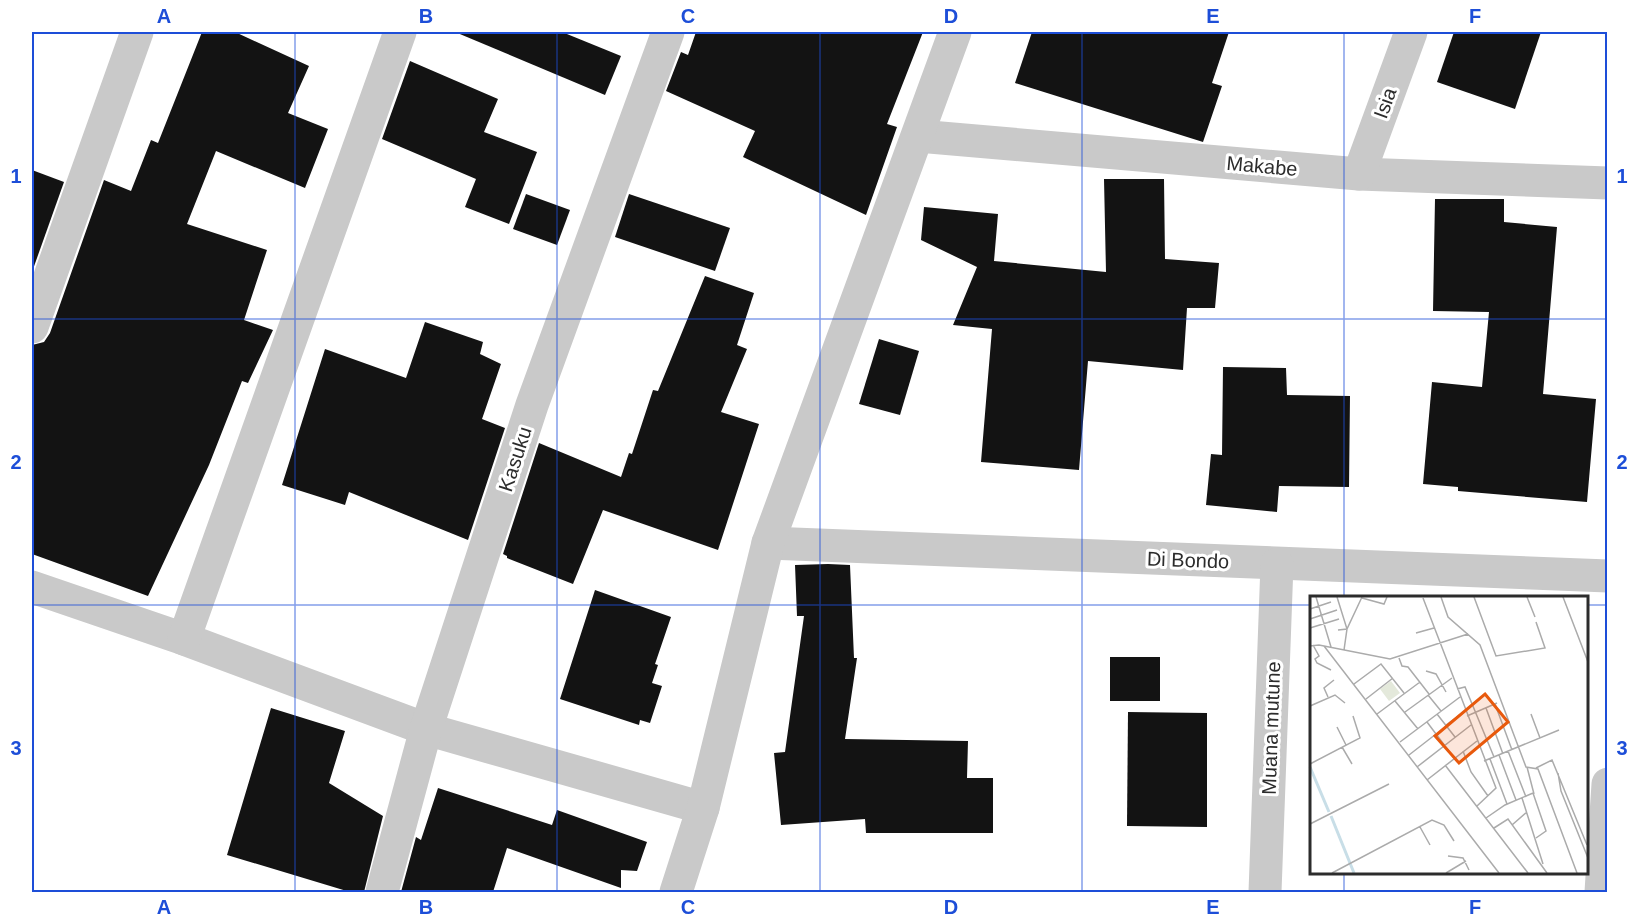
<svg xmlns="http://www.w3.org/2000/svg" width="1639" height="924" viewBox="0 0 1639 924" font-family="Helvetica,sans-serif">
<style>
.building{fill:#131313}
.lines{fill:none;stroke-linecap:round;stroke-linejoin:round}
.minor{stroke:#c9c9c9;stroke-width:33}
.grid{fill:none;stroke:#1d4ed8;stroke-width:1.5;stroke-opacity:0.55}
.labels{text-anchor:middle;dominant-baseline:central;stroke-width:6;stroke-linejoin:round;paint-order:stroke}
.street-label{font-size:20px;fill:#2c2c2c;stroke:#fff}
.inset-river{fill:none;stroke:#c8dee7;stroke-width:3}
.inset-road{fill:none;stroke:#ababab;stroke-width:1.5}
.view{fill:#e8590c;fill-opacity:0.15;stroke:#e8590c;stroke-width:3}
.inset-edge{fill:none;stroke:#2c2c2c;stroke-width:3}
.neatline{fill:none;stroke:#1d4ed8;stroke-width:2}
.grid-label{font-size:20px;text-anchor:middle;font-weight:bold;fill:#1d4ed8}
</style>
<rect width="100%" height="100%" fill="#fff"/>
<g class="building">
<polygon points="202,32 235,32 309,66 288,113 328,129 305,188 216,151 187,224 267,250 244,320 273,330 248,383 242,381 209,465 148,596 32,554 32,345 44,342 50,333 104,180 131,191 151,140 158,143"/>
<polygon points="455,32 562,32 621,56 605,95"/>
<polygon points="696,32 923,32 887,124 897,127 866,215 743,157 755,131 666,91 681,52 688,55"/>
<polygon points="1032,32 1229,32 1212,83 1222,86 1203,142 1015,83"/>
<polygon points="1454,32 1541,32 1515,109 1437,82"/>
<polygon points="410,61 498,99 484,132 537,152 509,224 465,207 476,179 382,139"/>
<polygon points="32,170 64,182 32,272"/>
<polygon points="1104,179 1164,179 1165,259 1219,263 1215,308 1187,308 1183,370 1088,361 1079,470 981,462 992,329 953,325 977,267 921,240 924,207 998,214 994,261 1106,272"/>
<polygon points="526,194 570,210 557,245 513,229"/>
<polygon points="629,194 730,228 715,271 615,237"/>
<polygon points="1435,199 1504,199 1504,222 1557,227 1543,394 1596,399 1587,502 1458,491 1458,487 1423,484 1432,382 1482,387 1489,312 1433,311"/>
<polygon points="705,276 754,293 737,345 747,349 721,412 759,424 718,550 603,510 573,584 507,558 507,556 503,554 539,443 621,477 629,453 632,454 653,390 658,391"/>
<polygon points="425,322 483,342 480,354 501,364 482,419 505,428 468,540 349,492 345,505 282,485 325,349 406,378"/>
<polygon points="879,339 919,351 900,415 859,404"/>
<polygon points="1223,367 1286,368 1287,395 1350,396 1349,487 1279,486 1277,512 1206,505 1211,454 1222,455"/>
<polygon points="828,564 850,565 854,658 857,658 845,739 968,741 967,778 993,778 993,833 866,833 865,819 781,825 774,753 785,752 804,616 797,616 795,565"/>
<polygon points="595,590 671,617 655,664 658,665 652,683 662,686 650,723 640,720 639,725 560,699"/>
<rect x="1110" y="657" width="50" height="44"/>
<polygon points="271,708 345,731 329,783 383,816 364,892 350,892 227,855"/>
<polygon points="1128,712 1207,713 1207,827 1127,826"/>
<polygon points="438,788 552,825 557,810 647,842 637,871 621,870 621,888 507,848 493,892 401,892 416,837 421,840"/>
</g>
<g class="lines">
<g class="minor">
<polyline points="918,136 1359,174 1608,183"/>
<polyline points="1359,174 1411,32"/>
<polyline points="32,327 137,32"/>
<polyline points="768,543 1608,576"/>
<polyline points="32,587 184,639 426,729 703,808"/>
<polyline points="184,639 400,32"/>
<polyline points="382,892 426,729 532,405 668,32"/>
<polyline points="676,892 703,808 768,543 955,32"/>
<polyline points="1265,892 1277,564"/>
<polyline points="1601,892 1608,784"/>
</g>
</g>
<path class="grid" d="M295,32V892M557,32V892M820,32V892M1082,32V892M1344,32V597M32,319H1608M32,605H1312M1586,605H1608M1344,872V892"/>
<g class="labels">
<g class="street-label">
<text transform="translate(1385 103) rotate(-70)">Isia</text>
<text transform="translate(1262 166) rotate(5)">Makabe</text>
<text transform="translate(515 459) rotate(-72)">Kasuku</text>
<text transform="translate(1188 560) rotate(2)">Di Bondo</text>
<text transform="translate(1271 728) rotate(-88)">Muana mutune</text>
</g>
</g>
<g transform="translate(1310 596)">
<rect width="278" height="278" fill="#fff"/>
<path d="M81,85L90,97L79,105L70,93Z" fill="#e4e9db"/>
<path class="inset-river" d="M0,171L19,216M21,220L44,277"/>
<path class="inset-road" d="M6,1L21,51M27,1L37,33L28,34M131,1L138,21L170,49L216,171L228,173L267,277M164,1L186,60L235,52L226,26M217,1L225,21M253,1L278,66M52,2L74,8L77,1M113,2L186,192L167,210M0,13L21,6M0,23L27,14M0,32L29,23M106,37L124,32M3,49L9,60L5,63L7,67L21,74M0,50L9,49L80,63L158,38M14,50L189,277M34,54L37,33L52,1M89,62L92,70L98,71L119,98M116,75L126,78L136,96M44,88L71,68L94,97M147,93L155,91L184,161M118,99L131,115M18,101L14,92L24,84M56,103L83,82M85,105L108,133M185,108L202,154M0,110L25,99L35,107M176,112L193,158M95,116L142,82M67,118L110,86M127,118L145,141M221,118L230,142M157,120L187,107M117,126L144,162M136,129L155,115M27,131L36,149M90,146L150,101M32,151L42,168M153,155L161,176L178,200M198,155L216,201M99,159L126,138M189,159L206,204M180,163L197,208M174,165L249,134M0,168L50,142L43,120M135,169L218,277M107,171L161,129M217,171L224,198M226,172L242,164L277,249M248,177L251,195L278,262M117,184L167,145M212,202L233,268M176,222L195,209L223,197L236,235L226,242M0,228L79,188M202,229L217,216M110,231L120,249M184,232L198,223L237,277M138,260L153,262L159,274M22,277L122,224L134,229L144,245M136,277L156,265"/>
<path class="view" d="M175,98L198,126L149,167L125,140Z"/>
<rect width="278" height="278" class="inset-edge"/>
</g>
<rect width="1639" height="924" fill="none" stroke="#ffffff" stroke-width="66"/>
<rect x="33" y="33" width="1573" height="858" class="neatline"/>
<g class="grid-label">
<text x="164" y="23">A</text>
<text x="426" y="23">B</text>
<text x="688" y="23">C</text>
<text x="951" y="23">D</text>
<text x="1213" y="23">E</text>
<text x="1475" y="23">F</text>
<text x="16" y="183">1</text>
<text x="1622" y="183">1</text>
<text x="16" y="469">2</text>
<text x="1622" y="469">2</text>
<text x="16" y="755">3</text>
<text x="1622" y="755">3</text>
<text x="164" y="914">A</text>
<text x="426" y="914">B</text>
<text x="688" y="914">C</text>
<text x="951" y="914">D</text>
<text x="1213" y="914">E</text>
<text x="1475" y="914">F</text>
</g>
</svg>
